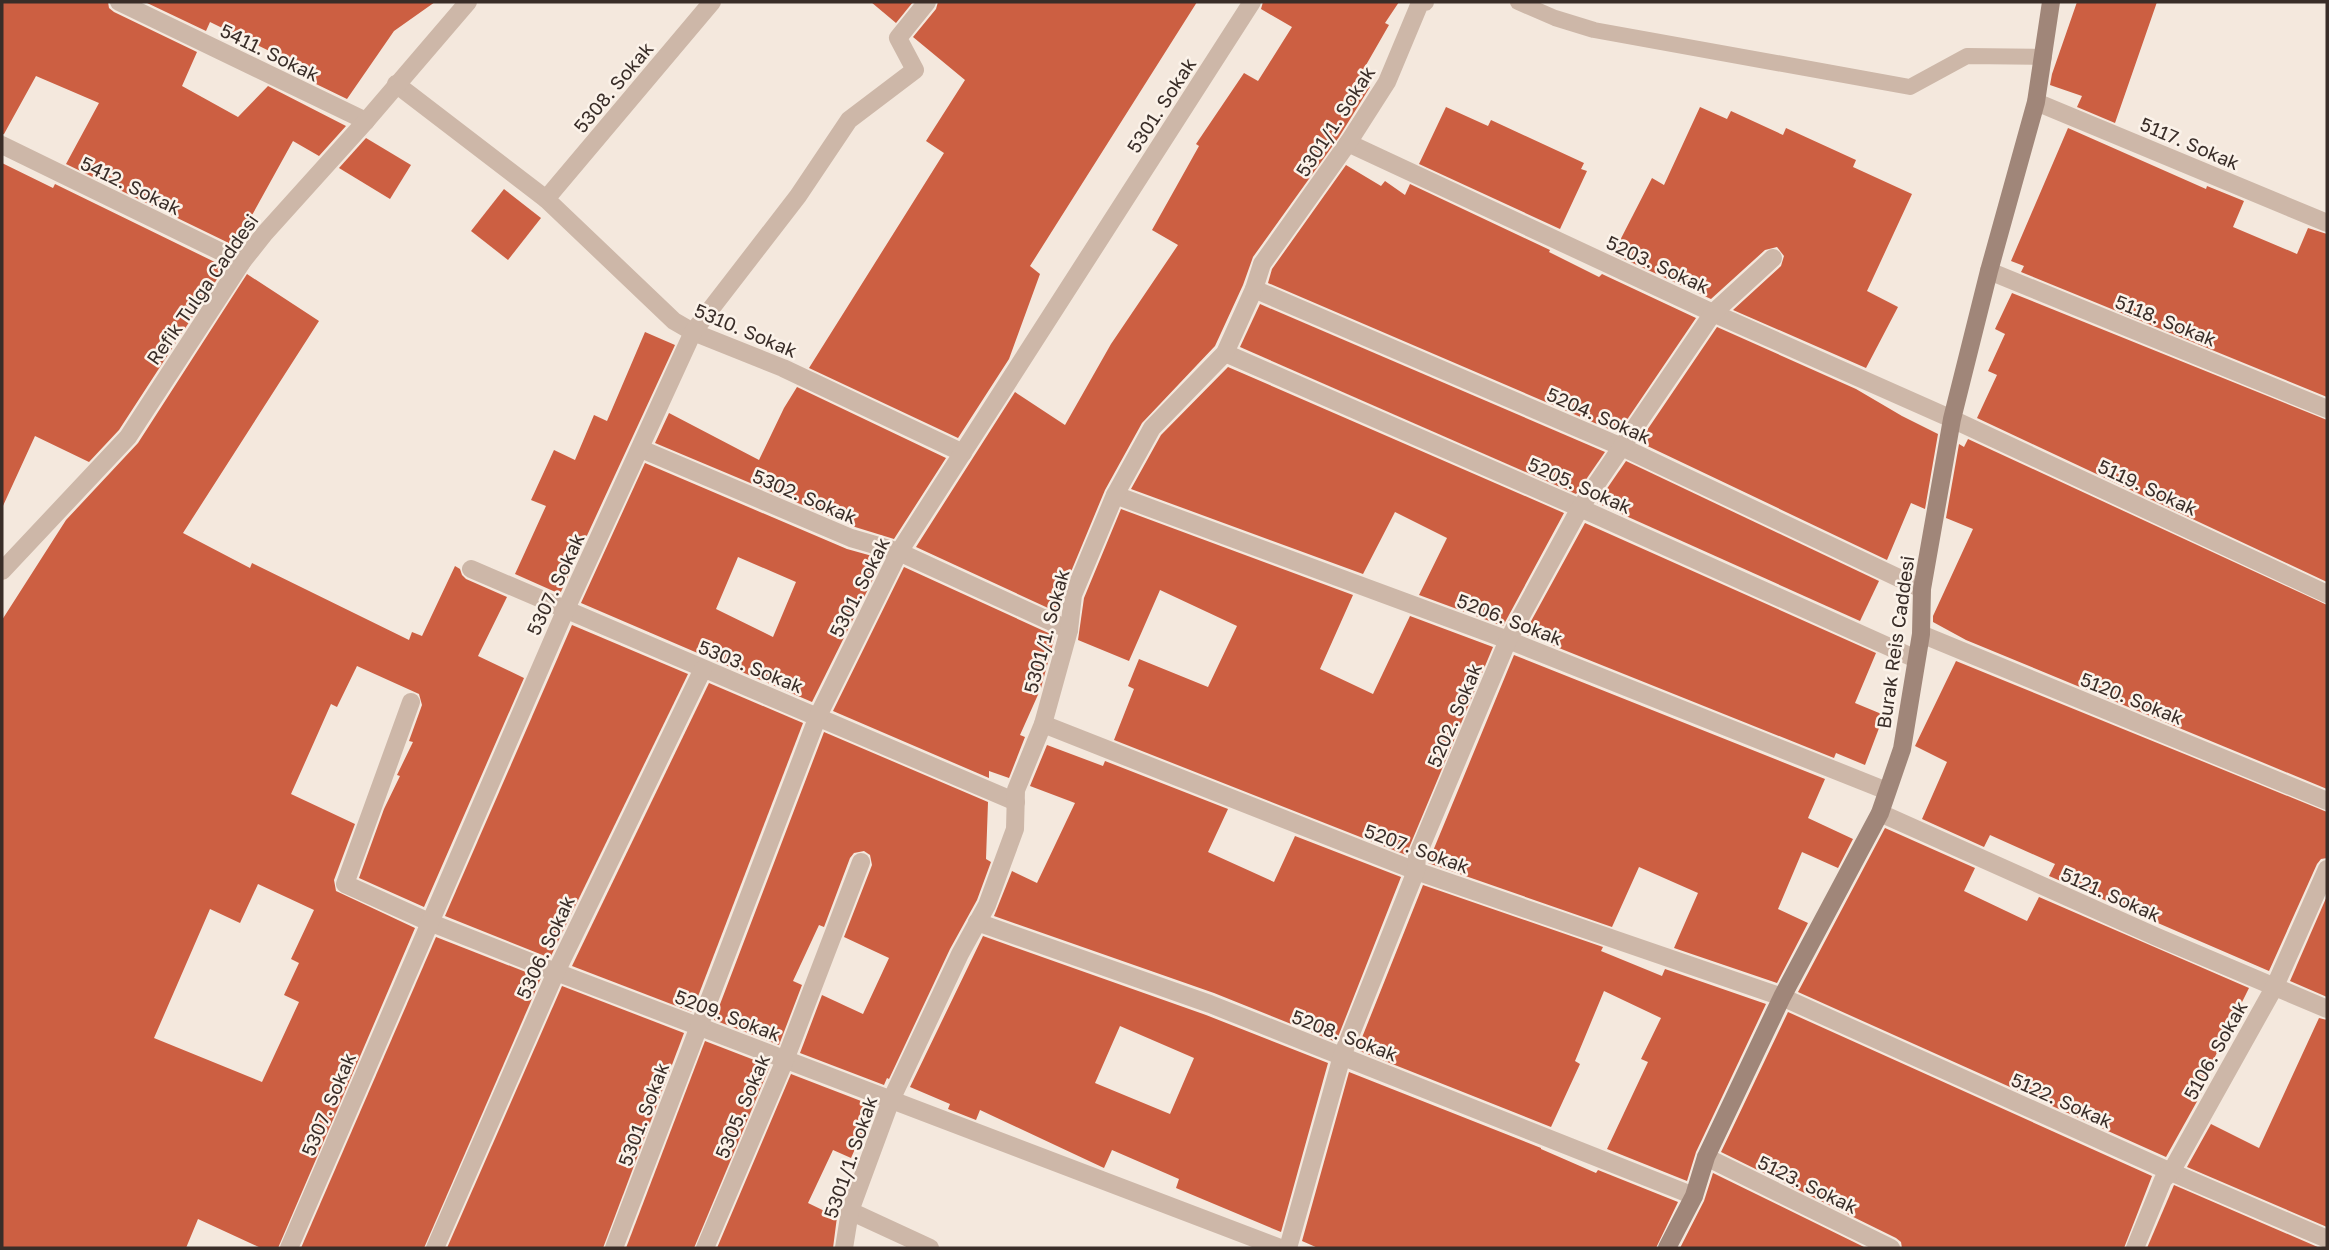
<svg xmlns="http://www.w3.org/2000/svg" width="2329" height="1250" viewBox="0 0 2329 1250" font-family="'Golos Text',sans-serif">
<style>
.building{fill:#cc5f42;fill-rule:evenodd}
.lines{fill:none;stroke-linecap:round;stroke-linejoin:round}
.lane{stroke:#cdb7a8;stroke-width:16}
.street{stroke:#cdb7a8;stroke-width:18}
.secondary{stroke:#a08679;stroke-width:18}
.labels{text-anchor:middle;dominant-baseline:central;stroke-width:5;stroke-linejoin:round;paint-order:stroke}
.street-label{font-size:19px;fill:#392d28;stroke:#fbf2e9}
</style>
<rect width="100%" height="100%" fill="#f4e8dd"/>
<g class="building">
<polygon points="2,2 108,2 109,8 114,12 197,52 182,86 238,117 268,86 346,126 319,156 293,141 235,246 66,164 99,103 36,76 4,134 2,134"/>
<polygon points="145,2 435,2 394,31 347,99 285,69 292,62 210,22 206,31"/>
<polygon points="871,2 913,2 896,23"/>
<polygon points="938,2 1197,2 1030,266 1040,274 1009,359 958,438 809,368 944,153 926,141 965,80 913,37 936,9"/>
<polygon points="1263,2 1399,2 1385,23 1389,25 1358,79 1370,87 1339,137 1253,257 1243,285 1215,346 1142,423 1105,490 1063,591 1059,613 916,547 1015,392 1065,425 1111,344 1178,245 1152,230 1199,146 1196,144 1244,73 1258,81 1292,27 1261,9"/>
<polygon points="2077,2 2157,2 2115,123 2077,107 2082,96 2050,85 2052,74"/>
<polygon points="1446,107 1488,126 1491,120 1584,163 1581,169 1587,171 1560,229 1419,164"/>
<polygon points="1700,107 1727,119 1731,111 1783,135 1786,128 1856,160 1853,167 1912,194 1867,291 1898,307 1866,368 1733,310 1781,266 1784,256 1777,247 1765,250 1711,299 1613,254 1652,178 1664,185"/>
<polygon points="2068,128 2206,189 2207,186 2244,201 2233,227 2297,254 2308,228 2327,234 2327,397 2021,272 2024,266 2011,261"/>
<polygon points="366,138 411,165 390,199 339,168"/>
<polygon points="2,163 53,188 55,184 225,267 119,430 89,462 35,436 2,508"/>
<polygon points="1346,165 1381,186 1385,181 1405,195 1410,184 1550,250 1549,252 1599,277 1602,274 1696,318 1618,433 1268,283 1272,269"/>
<polygon points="504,189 541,218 508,260 471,231"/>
<path d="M247,274L319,321L183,533L250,568L252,563L409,640L412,632L422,636L455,566L460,569L462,575L466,579L507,597L478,656L524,678L424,907L359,878L384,809L400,776L397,775L413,742L409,741L422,705L419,694L357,666L337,707L331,704L291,794L355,824L334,880L336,891L415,928L278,1248H261L198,1219L186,1248H2V620L66,520L138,443ZM258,884L314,910L291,959L299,963L284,995L299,1002L262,1082L154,1038L210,909L240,923Z"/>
<polygon points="2012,293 2327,420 2327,582 1977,418 1997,375 1988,371 2005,334 1995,329"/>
<polygon points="1260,304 1605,452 1576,494 1240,347"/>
<polygon points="1717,327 1856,389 1902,416 1938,434 1925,509 1911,503 1887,560 1639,442"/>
<polygon points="645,332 675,345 560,594 515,574 546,506 531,500 554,450 575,460 594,415 607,421"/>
<polygon points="1228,367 1564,513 1503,626 1419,595 1447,538 1395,512 1363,574 1131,489 1161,435"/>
<polygon points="797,387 946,458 894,539 855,527 655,443 669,413 759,460 784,408"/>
<polygon points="1968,439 2327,605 2327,789 1966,640 1933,622 1933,616 1973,529 1946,518 1959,444 1964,447"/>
<polygon points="1626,461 1879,581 1860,621 1597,503"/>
<path d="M645,463L847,549L883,559L812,702L581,603ZM738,557L796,582L773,637L716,609Z"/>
<polygon points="1121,509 1353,595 1320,669 1373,694 1410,616 1493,647 1406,855 1114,740 1134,689 1128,686 1139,659 1208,687 1237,626 1160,590 1129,661 1078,640 1084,598"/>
<polygon points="1585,523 1876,653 1855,703 1884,715 1865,765 1836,753 1834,758 1524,634"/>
<polygon points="904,567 1055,636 1041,688 1020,735 1025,737 1009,778 989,771 989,778 833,711"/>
<polygon points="572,625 688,674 550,958 445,916"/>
<polygon points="1514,655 1825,779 1808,818 1853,839 1838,868 1802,852 1778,909 1808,923 1777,983 1674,948 1698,893 1639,867 1612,927 1428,863"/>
<polygon points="1956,661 2327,812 2327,858 2321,859 2317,864 2269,971 2049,876 2055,864 1990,835 1984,847 1922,819 1947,762 1915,746"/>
<polygon points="709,683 803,723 692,1012 572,966"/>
<polygon points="824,732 988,802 986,859 991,862 977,900 950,949 889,1079 887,1078 884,1085 800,1053 822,995 863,1014 889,958 844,937 872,865 870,855 864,851 854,853 850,858 824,927 819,925 793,981 802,985 779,1045 714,1020"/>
<polygon points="1047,745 1103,766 1105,761 1228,809 1208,852 1274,882 1295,836 1401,877 1336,1042 1214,993 994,916 1012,871 1037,883 1075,803 1030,786"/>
<polygon points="1885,828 1975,868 1964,891 2027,921 2039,897 2249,988 2201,1085 2205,1087 2166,1157 1798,992"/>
<polygon points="1423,885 1603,947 1601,951 1662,976 1665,969 1766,1004 1696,1152 1687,1181 1607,1149 1648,1062 1641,1059 1661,1018 1604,991 1575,1061 1580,1064 1551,1127 1357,1050"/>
<polygon points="2327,896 2327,997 2290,981"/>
<path d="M983,936L1206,1015L1328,1063L1281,1232L1176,1188L1179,1179L1112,1150L1104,1168L980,1110L976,1120L948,1109L950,1104L910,1087ZM1120,1026L1194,1058L1170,1114L1095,1083Z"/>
<polygon points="436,937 541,978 424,1248 301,1248"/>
<polygon points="562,986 684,1033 603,1248 447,1248"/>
<polygon points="1788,1012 2152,1176 2124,1248 1902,1248 1901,1242 1896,1238 1721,1152"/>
<polygon points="2319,1018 2327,1020 2327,1227 2187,1167 2211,1124 2259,1148"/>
<polygon points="705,1041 770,1066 694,1248 626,1248"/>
<polygon points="1349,1072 1541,1148 1541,1149 1596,1173 1598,1170 1678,1202 1656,1248 1318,1248 1302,1241"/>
<polygon points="791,1074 874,1106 851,1158 833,1150 808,1203 837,1217 833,1248 717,1248"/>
<polygon points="1713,1173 1866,1248 1680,1248 1704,1201"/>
<polygon points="2174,1185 2320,1248 2147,1248"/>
</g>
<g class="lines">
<polyline class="lane" points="1518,2 1555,18 1594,30 1910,87 1967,56 2044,57"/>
<g class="street">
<polyline points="119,2 366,121"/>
<polyline points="396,84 546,199 674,321 693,332 783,368 963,453"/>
<polyline points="2036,102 2327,223"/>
<polyline points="1348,143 1713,313 1952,419 2327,594"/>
<polyline points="2,145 242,262"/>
<polyline points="546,199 712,2"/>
<polyline points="1989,271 2327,409"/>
<polyline points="1254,289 1622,447 1922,589"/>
<polyline points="1225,353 1580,508 1916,659"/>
<polyline points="641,449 851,538 899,552 1069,630"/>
<polyline points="1115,495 1508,640 1887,791"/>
<polyline points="471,569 1016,802"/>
<polyline points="2,571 128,437 242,262 265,233 366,121 468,2"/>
<polyline points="1921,634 2327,801"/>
<polyline points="411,702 345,884 429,922 556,972 1280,1248"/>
<polyline points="1043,724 1416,871 1782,997 2171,1172 2327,1239"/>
<polyline points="1880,813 2157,937 2327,1009"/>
<polyline points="977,922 1210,1004 1694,1196"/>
<polyline points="1706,1157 1891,1248"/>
<polyline points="850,1211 930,1248"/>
<polyline points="289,1248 566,609 693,332 798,196 849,120 915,70 898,38 927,2"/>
<polyline points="435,1248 556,972 703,669"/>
<polyline points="614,1248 818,716 899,552 1252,2"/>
<polyline points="705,1248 785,1060 861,862"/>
<polyline points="844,1248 850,1211 891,1100 960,954 987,905 1015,829 1016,790 1043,724 1069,630 1073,595 1115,495 1152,428 1225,353 1254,289 1262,264 1348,143 1387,82 1420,3 1425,2"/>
<polyline points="1288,1248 1342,1056 1416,871 1417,856 1508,640 1580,508 1713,313 1773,258"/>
<polyline points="2135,1248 2163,1180 2171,1172 2275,986 2327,869"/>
</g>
<polyline class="secondary" points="1667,1248 1694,1196 1706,1157 1782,997 1880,813 1902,749 1921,634 1922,589 1952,419 1989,271 2036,102 2051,2"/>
</g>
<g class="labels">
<g class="street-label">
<text transform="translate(270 52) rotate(26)">5411. Sokak</text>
<text transform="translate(613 87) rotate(-50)">5308. Sokak</text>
<text transform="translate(1161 105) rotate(-57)">5301. Sokak</text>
<text transform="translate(1335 121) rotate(-57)">5301/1. Sokak</text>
<text transform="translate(2190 143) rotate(23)">5117. Sokak</text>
<text transform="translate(131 185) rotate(26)">5412. Sokak</text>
<text transform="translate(1658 264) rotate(25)">5203. Sokak</text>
<text transform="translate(202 289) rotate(-55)">Refik Tulga Caddesi</text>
<text transform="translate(2166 320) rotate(22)">5118. Sokak</text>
<text transform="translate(746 330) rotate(23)">5310. Sokak</text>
<text transform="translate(1599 415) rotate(24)">5204. Sokak</text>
<text transform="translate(1580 485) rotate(24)">5205. Sokak</text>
<text transform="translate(2148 487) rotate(25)">5119. Sokak</text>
<text transform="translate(805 496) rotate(23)">5302. Sokak</text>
<text transform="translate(555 584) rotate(-65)">5307. Sokak</text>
<text transform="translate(859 587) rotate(-63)">5301. Sokak</text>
<text transform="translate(1510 619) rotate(21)">5206. Sokak</text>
<text transform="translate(1046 631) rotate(-75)">5301/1. Sokak</text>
<text transform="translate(1895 642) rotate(-82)">Burak Reis Caddesi</text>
<text transform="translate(751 666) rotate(22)">5303. Sokak</text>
<text transform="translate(2132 698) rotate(22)">5120. Sokak</text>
<text transform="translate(1454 715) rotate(-67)">5202. Sokak</text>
<text transform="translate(1417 848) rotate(20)">5207. Sokak</text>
<text transform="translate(2111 894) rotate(24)">5121. Sokak</text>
<text transform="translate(545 947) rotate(-65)">5306. Sokak</text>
<text transform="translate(728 1015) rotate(21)">5209. Sokak</text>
<text transform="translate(1345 1035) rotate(21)">5208. Sokak</text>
<text transform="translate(2215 1050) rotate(-61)">5106. Sokak</text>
<text transform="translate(2062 1100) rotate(24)">5122. Sokak</text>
<text transform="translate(328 1104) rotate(-67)">5307. Sokak</text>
<text transform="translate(742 1106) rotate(-67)">5305. Sokak</text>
<text transform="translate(643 1114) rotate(-69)">5301. Sokak</text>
<text transform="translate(850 1157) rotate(-71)">5301/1. Sokak</text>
<text transform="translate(1808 1184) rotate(26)">5123. Sokak</text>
</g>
</g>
<rect width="2329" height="1250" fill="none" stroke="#392d28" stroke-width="7"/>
</svg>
